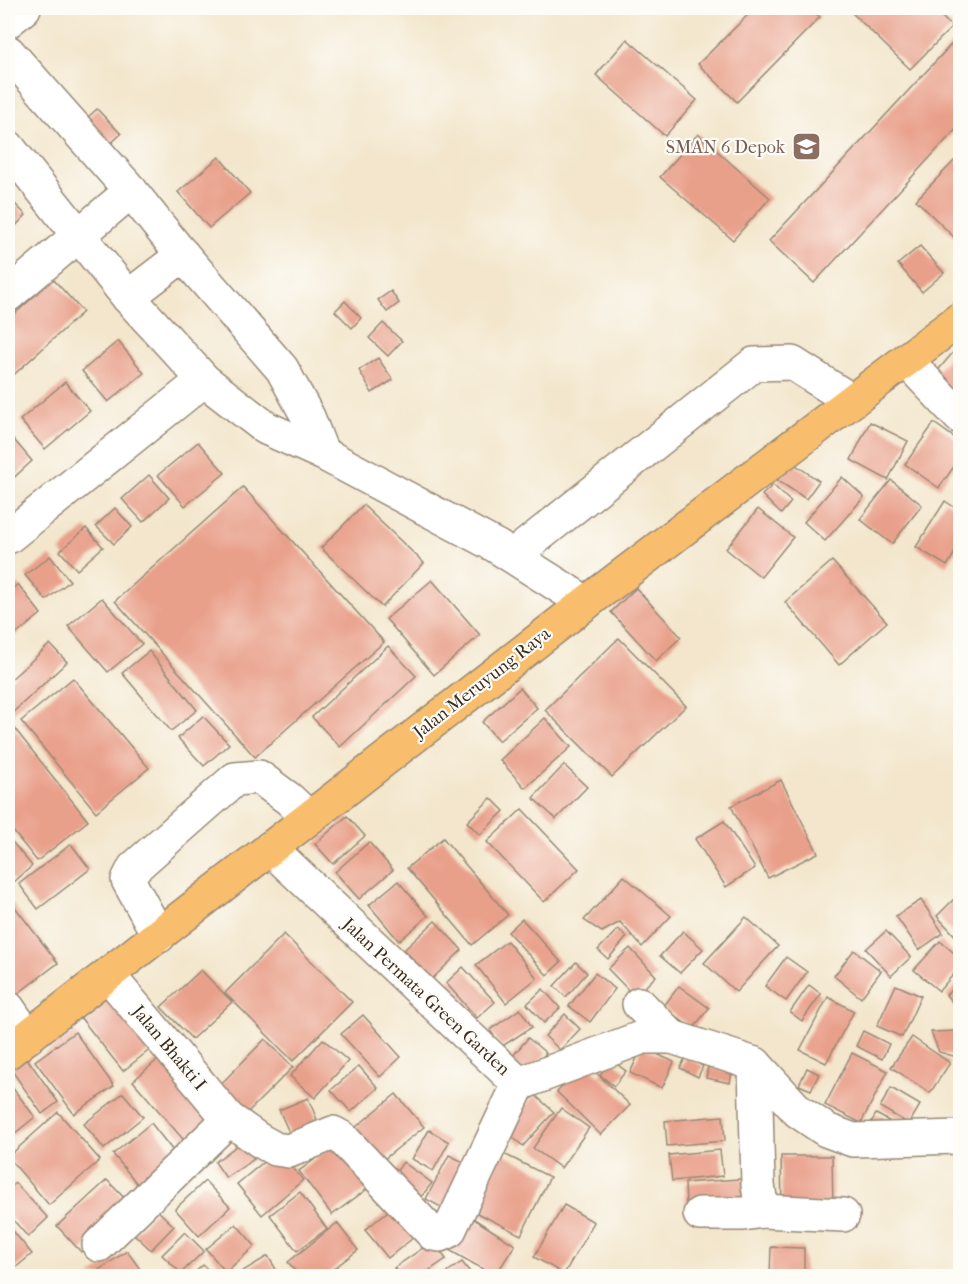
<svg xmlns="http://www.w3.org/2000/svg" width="968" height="1284" viewBox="0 0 968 1284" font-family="'IM FELL French Canon',serif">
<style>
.building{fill:#e9a08b}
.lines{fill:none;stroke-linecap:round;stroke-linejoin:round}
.minor-casing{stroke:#978875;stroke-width:36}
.major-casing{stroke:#978875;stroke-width:36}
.minor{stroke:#fff;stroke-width:33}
.major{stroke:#f9be6d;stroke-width:33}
.labels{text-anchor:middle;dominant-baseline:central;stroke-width:4.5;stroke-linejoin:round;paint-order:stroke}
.education-label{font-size:18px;fill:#785e54;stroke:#fdfcf7;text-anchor:end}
.street-label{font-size:18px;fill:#3b2a1e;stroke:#fdfcf7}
</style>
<rect width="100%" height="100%" fill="#fdfcf7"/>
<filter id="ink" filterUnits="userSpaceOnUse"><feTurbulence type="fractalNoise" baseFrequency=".0167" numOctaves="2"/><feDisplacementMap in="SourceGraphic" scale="12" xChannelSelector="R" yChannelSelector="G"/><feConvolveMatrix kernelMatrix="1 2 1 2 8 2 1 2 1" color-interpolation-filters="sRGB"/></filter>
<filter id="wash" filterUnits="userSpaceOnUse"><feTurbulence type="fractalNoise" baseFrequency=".008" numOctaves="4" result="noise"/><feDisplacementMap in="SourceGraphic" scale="24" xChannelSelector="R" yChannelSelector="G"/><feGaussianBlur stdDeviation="1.35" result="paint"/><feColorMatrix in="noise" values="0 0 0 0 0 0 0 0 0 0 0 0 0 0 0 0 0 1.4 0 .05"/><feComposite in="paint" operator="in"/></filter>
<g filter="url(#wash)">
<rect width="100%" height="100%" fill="#f3e6cc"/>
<g id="blocks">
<g class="building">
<polygon points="755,8 810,8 820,17 737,102 698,64"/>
<polygon points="847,8 933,8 952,27 910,69"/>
<polygon points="960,35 960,125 814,283 769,241"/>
<polygon points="627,39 697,100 665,136 596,75"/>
<polygon points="97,109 121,134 102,152 78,126"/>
<polygon points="698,134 770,198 733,240 660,177"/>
<polygon points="219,157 250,193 209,228 178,192"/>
<polygon points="956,159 960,163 960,243 916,200"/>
<polygon points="8,197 26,215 8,234"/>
<polygon points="920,246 944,273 922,292 898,264"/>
<polygon points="53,279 83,312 8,380 8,320"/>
<polygon points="391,291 399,303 387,312 378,300"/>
<polygon points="345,301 361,318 352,328 335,311"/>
<polygon points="383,323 402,341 388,356 369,338"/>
<polygon points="118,341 144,373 108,402 82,371"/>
<polygon points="955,350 960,355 960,407 929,381"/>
<polygon points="378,358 393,380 372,393 359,370"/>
<polygon points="65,382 90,411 45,449 20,420"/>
<polygon points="870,422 908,441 888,480 851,460"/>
<polygon points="934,423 960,442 960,458 939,488 905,464"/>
<polygon points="9,434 32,461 8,483 8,435"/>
<polygon points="198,442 225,473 185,506 158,475"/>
<polygon points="790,461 819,481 806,499 777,480"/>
<polygon points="149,475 169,498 143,522 122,499"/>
<polygon points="842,477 864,497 825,541 804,522"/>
<polygon points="891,480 922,505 892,544 860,519"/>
<polygon points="773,485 791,502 781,514 762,495"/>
<polygon points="243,487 384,642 255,757 115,601"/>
<polygon points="945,501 960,511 960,544 947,566 916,547"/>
<polygon points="363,505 424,563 382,607 321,548"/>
<polygon points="115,508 132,527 114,544 96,526"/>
<polygon points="758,509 793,537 761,577 726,549"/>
<polygon points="86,528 103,547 77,570 60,551"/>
<polygon points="50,556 70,581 46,600 25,575"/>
<polygon points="832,561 887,622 839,665 785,602"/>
<polygon points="432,580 480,635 434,675 386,619"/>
<polygon points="18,584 41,614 13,637 8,630 8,592"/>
<polygon points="636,588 681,637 656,661 611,612"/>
<polygon points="102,598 142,644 108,672 68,626"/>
<polygon points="619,638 686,706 612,777 545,710"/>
<polygon points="50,644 67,662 9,716 8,682"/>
<polygon points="388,646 416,676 340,747 312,717"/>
<polygon points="149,651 197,710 171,731 122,673"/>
<polygon points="73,678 149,768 96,812 21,721"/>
<polygon points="520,688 537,708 499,741 482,722"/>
<polygon points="203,716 229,744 204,766 178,738"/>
<polygon points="545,718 571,747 525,788 500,760"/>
<polygon points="15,729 88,821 37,861 8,825 8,735"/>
<polygon points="564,765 587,787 556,819 533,798"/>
<polygon points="781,780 818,853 768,878 731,806"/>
<polygon points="491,798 504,811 480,835 467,822"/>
<polygon points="522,809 579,869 544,902 487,842"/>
<polygon points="347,816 365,836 333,864 315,844"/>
<polygon points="724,821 755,868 726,887 695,839"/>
<polygon points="8,837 32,866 14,882 8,874"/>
<polygon points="443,838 508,915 472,945 407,868"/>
<polygon points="369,842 393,870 359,899 335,872"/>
<polygon points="71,844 90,869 38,909 19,884"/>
<polygon points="624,876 671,916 642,947 620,922 602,932 584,920"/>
<polygon points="398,881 428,916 399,941 369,905"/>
<polygon points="960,893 960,941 937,916"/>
<polygon points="8,898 58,963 12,998 8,993"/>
<polygon points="921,900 943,933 919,950 896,916"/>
<polygon points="746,917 778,946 736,992 704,963"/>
<polygon points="522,919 561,962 547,975 508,932"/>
<polygon points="435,921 462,950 432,979 404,950"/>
<polygon points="618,929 627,937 608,959 598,950"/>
<polygon points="683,931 703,949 680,973 660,956"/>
<polygon points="886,931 911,957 891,976 866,949"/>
<polygon points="284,934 352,1002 293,1061 225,993"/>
<polygon points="507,941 537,978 506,1003 476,965"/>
<polygon points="940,941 960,958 960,967 939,991 914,970"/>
<polygon points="630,948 656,976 635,997 608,969"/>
<polygon points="854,950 881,971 861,998 834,976"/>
<polygon points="786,957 807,972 786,1001 765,986"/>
<polygon points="576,962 587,973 566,997 554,986"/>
<polygon points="463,967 495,1002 477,1018 446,983"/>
<polygon points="201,970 232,1002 192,1039 161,1007"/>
<polygon points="595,973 615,989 590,1022 569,1006"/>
<polygon points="960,982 960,1011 946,995"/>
<polygon points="809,985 821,994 802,1021 790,1012"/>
<polygon points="896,985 921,996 902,1037 877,1026"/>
<polygon points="679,986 709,1008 693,1029 663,1007"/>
<polygon points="543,989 560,1008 544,1023 527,1004"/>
<polygon points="113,990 157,1044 123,1071 80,1017"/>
<polygon points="828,997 854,1011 826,1063 800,1050"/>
<polygon points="520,1009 532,1027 501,1047 490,1030"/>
<polygon points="565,1014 580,1029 560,1050 545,1036"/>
<polygon points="363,1015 401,1057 380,1077 341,1034"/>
<polygon points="863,1031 889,1044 882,1059 856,1046"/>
<polygon points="960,1031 960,1058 939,1052 931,1032"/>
<polygon points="75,1032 114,1086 74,1114 35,1061"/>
<polygon points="912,1037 950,1063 930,1093 891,1067"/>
<polygon points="528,1038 546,1053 524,1079 506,1064"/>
<polygon points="265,1039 293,1067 246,1114 219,1086"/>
<polygon points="323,1039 348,1061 315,1098 290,1076"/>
<polygon points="642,1047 674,1062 662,1088 630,1073"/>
<polygon points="852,1053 888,1071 861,1123 825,1105"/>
<polygon points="162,1056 216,1121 188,1145 133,1081"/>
<polygon points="26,1057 58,1102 42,1114 10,1068"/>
<polygon points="686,1057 703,1066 698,1077 680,1068"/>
<polygon points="611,1060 626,1071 614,1086 600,1075"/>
<polygon points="586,1063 630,1105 601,1135 557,1092"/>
<polygon points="359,1066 378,1088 351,1112 331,1090"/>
<polygon points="708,1067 732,1072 730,1083 706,1078"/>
<polygon points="807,1068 819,1074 811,1090 799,1085"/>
<polygon points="8,1082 35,1117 8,1139"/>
<polygon points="891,1088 920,1105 909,1124 880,1107"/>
<polygon points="123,1093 143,1117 104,1149 84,1124"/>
<polygon points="396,1094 424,1127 378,1164 351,1131"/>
<polygon points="535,1095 554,1112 523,1146 503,1129"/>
<polygon points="308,1098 321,1129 293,1141 279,1110"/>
<polygon points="561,1108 589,1128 561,1168 533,1148"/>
<polygon points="58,1112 100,1160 49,1205 8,1157"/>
<polygon points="876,1114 889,1121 881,1135 868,1128"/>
<polygon points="723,1116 725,1141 667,1146 665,1121"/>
<polygon points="151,1123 181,1161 143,1191 113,1154"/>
<polygon points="429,1130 449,1142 433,1171 412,1159"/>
<polygon points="242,1142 254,1159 226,1178 215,1162"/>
<polygon points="338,1142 371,1186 332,1215 299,1171"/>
<polygon points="278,1150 303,1180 262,1215 237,1184"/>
<polygon points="720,1150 723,1176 672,1181 669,1155"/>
<polygon points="502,1153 550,1177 521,1235 473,1211"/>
<polygon points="449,1155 472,1166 448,1211 426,1199"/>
<polygon points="781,1156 832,1156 833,1207 782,1207"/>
<polygon points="403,1162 432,1183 418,1201 390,1181"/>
<polygon points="752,1178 753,1201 686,1205 685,1183"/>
<polygon points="107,1180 131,1205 81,1252 57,1226"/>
<polygon points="205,1181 230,1207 199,1236 175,1209"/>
<polygon points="15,1183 48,1218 28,1237 8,1214 8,1190"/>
<polygon points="300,1192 327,1229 297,1251 270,1215"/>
<polygon points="399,1202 423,1230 388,1258 365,1230"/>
<polygon points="564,1205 594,1222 564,1274 534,1257"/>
<polygon points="157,1210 174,1226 151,1250 134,1234"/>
<polygon points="471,1217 515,1245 495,1276 449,1250"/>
<polygon points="337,1223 358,1250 324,1276 299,1276 288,1262"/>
<polygon points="236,1224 255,1246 226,1272 206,1249"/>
<polygon points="8,1225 32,1254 8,1274"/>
<polygon points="185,1232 204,1251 181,1273 162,1255"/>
<polygon points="433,1241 446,1259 421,1276 400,1276 394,1268"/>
<polygon points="771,1247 804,1248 804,1276 770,1276"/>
<polygon points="127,1251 145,1276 90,1276"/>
<polygon points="268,1256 280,1276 239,1276 238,1274"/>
<polygon points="462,1262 473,1276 441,1276"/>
<polygon points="203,1265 214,1276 191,1276"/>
</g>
</g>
</g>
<g filter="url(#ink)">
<use href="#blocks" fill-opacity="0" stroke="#978875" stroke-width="1.5"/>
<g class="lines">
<defs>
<g id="minor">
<polyline points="8,21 24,8"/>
<polyline points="8,52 131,191 175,246 282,369 308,417 322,453"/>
<polyline points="8,147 128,297 204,380 266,428 322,453 496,546 586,603"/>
<polyline points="8,295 131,191"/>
<polyline points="128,297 183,255"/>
<polyline points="907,361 960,417"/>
<polyline points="8,537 204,380"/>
<polyline points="513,556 754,364 792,363 852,401"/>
<polyline points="270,848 519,1084"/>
<polyline points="159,936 128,880 134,868 235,779 259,777 289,799 308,817"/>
<polyline points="109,976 229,1119 259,1140 275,1149 289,1151 333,1133 342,1138 433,1234 440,1235 449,1231 519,1084"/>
<polyline points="639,1004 672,1037"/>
<polyline points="8,1008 28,1037"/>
<polyline points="755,1064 758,1185 762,1211 843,1215"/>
<polyline points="519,1084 643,1037 672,1037 755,1064 798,1111 826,1130 853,1140 960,1137"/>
<polyline points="700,1214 743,1214 762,1211"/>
<polyline points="99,1245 229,1119"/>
</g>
<polyline id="major" points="8,1052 586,603 960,319"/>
</defs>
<use href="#minor" class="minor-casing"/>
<use href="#major" class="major-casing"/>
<use href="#minor" class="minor"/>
<use href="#major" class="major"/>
</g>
</g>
<defs>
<symbol id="school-square" viewBox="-11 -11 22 22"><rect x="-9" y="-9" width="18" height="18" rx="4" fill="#8d6e63" stroke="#fdfcf7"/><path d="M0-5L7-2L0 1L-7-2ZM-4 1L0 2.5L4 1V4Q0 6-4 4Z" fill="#fff"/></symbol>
</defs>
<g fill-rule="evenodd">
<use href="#school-square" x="790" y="130" width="33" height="33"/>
</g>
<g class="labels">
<g class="education-label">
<text x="785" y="147">SMAN 6 Depok</text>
</g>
<g class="street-label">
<text transform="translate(482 683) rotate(-38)">Jalan Meruyung Raya</text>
<text transform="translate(426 997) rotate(43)">Jalan Permata Green Garden</text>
<text transform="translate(169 1048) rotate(50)">Jalan Bhakti I</text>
</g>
</g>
<rect width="968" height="1284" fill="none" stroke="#fdfcf7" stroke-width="30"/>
</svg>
